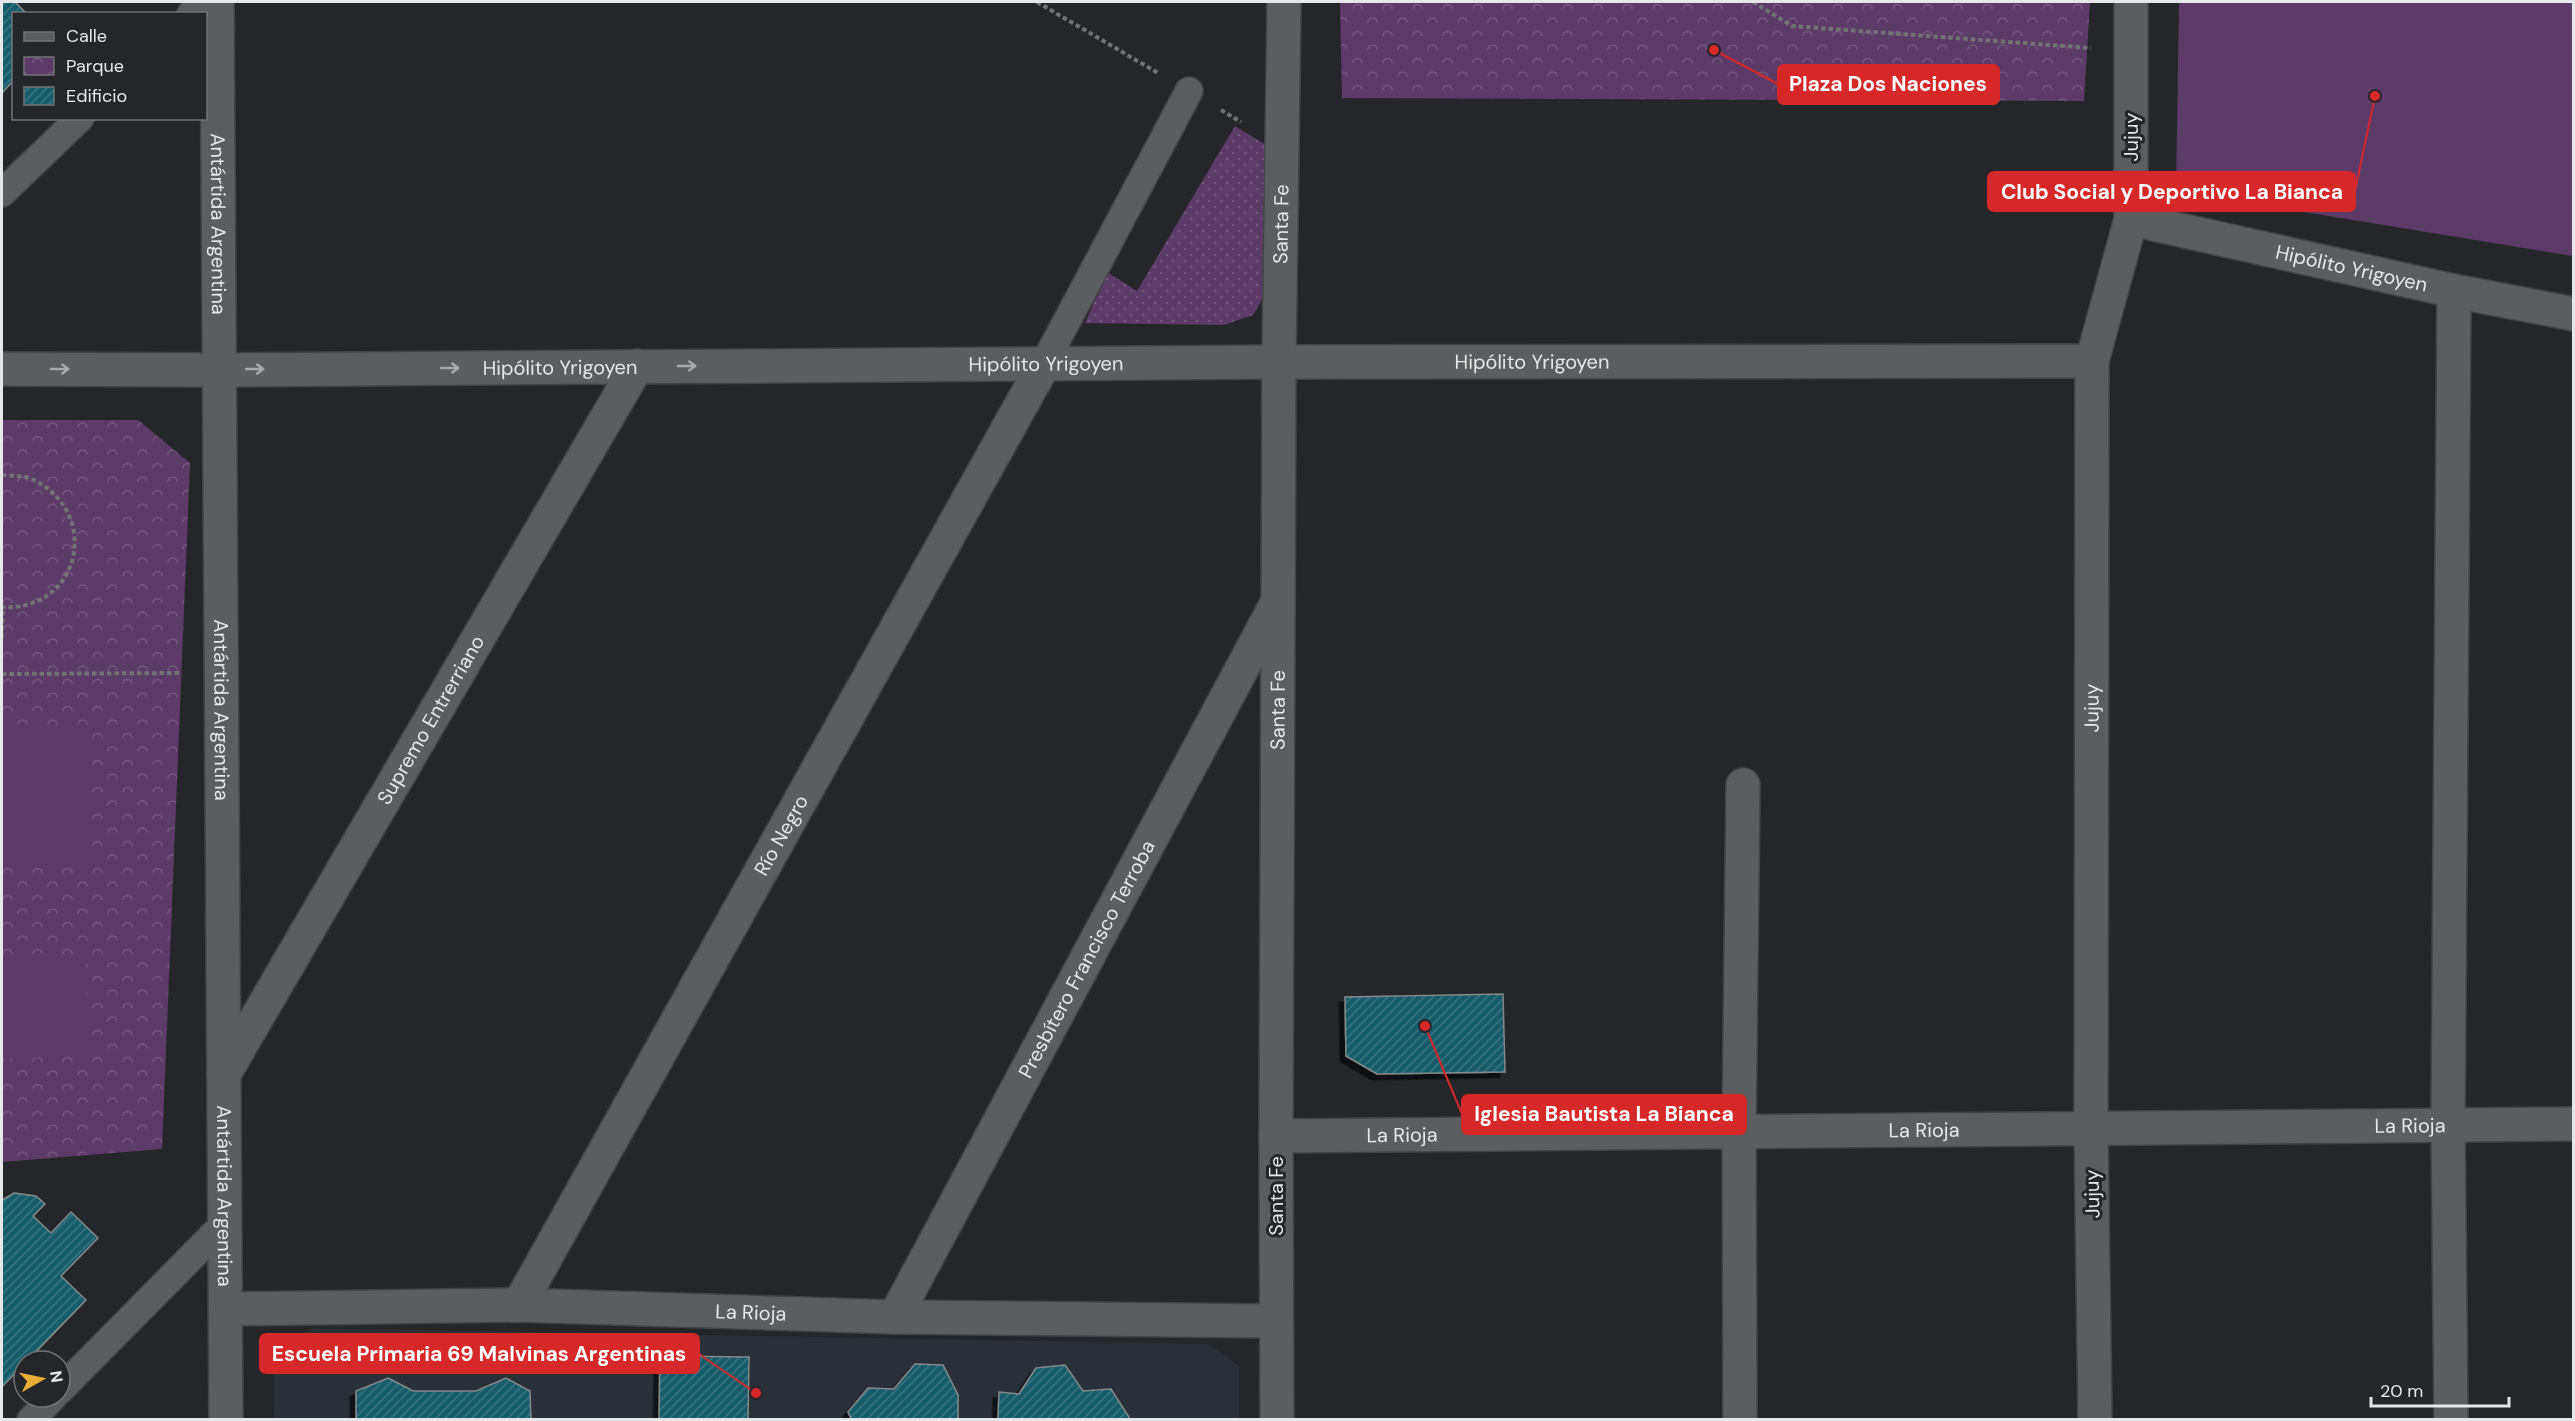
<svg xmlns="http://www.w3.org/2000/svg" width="2575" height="1421" viewBox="0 0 2575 1421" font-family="'DM Sans',sans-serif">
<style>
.built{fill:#2a3037}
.park{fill:url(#park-crowns)}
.garden{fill:url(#garden-dots)}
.pitch{fill:#5d3b69}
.building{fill:url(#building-hatch);stroke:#84898a;stroke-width:1.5;filter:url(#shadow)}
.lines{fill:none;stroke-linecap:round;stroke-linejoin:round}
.lane-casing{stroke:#414345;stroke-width:30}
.street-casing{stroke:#414345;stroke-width:36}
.path{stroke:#707274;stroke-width:4;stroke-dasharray:4.5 3;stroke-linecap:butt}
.lane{stroke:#5b5d60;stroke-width:27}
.street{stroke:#5b5d60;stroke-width:33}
.oneway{stroke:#a7a9ab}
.labels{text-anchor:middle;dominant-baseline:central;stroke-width:6;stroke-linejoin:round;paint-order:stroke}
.street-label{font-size:20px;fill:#e5e7e8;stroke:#242629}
.leader{fill:none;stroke:#d62828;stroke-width:2}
.callout-dot{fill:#d62828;stroke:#242629;stroke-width:2}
.callout{fill:#d62828;stroke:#d62828;stroke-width:2}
.callout-label{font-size:21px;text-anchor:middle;font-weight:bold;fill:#fff}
</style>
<defs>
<pattern id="park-crowns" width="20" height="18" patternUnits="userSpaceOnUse" patternTransform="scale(1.5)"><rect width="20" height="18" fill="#5d3b69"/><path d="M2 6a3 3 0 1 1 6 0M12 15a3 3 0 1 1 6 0" fill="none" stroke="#74577e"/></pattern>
<pattern id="garden-dots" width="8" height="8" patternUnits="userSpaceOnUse" patternTransform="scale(1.5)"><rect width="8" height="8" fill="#5d3b69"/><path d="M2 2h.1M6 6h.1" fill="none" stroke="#74577e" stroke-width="1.8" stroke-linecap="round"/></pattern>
<pattern id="building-hatch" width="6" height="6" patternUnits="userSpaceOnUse" patternTransform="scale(1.5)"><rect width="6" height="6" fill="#175c6a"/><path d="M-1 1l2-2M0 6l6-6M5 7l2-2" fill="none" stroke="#39737f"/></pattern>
<filter id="shadow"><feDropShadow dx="-5.5" dy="5.5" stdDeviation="0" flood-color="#0009"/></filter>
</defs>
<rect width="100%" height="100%" fill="#242629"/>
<polygon class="built" points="312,1328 1208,1344 1239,1366 1239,1419 274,1419 273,1352"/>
<g class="park">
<polygon points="1340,2 2090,2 2084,101 1342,98"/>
<polygon points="2,420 138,420 190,463 162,1149 2,1162"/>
</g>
<polygon class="garden" points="1235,126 1264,144 1267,291 1253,315 1224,325 1085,323 1107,272 1137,291"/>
<g class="pitch">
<polygon points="2179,2 2573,2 2573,256 2176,191"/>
<polygon points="90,729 91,861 2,861 2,730"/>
<polygon points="85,960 90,1055 2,1059 2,963"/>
</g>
<g class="building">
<polygon points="2,2 15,2 27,14 14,14 14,80 2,93"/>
<polygon points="1503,994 1505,1072 1377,1074 1346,1056 1345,997"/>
<polygon points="14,1193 36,1196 45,1204 33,1216 51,1233 71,1212 98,1238 61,1276 86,1300 27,1361 24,1361 24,1364 2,1387 2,1200"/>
<polygon points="660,1356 749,1357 748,1420 659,1420"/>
<polygon points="915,1364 943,1365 958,1395 958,1420 852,1420 848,1412 868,1388 894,1389"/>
<polygon points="1065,1365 1083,1391 1111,1389 1129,1417 1128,1420 998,1420 999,1392 1019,1394 1036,1368"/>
<polygon points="388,1378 413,1391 476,1391 506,1378 530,1391 531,1420 356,1420 356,1391"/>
</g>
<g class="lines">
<defs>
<g id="lane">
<polyline points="191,14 203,2"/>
<polyline points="2,193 80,118"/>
<polyline points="1044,364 1189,91"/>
<polyline points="60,1390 225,1223"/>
<polyline points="31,1420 53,1397"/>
</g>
<g id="street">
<path id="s1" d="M217,2L226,1420"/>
<path id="s2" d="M2131,219L2454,291L2574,314"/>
<path id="s3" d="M2,369L218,370L1279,362L2092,361"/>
<path id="s4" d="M224,1074L637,366"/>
<path id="s5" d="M1276,1136L2574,1124"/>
<path id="s6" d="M519,1305L1044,364"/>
<path id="s7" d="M227,1309L519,1305L895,1317L1275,1321"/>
<path id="s8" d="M895,1317L1276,605"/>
<path id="s9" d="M1277,1420L1276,1136L1279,362L1284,2"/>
<polyline points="1740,1420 1739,1132 1743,785"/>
<path id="s10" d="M2095,1420L2091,1128L2092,361L2131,219V2"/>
<polyline points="2451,1420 2448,1125 2454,291"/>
</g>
</defs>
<use href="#lane" class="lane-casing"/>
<use href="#street" class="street-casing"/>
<g class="path">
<polyline points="1037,2 1158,73"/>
<polyline points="1753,2 1792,26 2091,48"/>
<polyline points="1221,110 1241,122"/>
<path d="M2,475C11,476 25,475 34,480C103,515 79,612 2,607"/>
<polyline points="2,638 3,608"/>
<polyline points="2,674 181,673"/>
</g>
<use href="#lane" class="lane"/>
<use href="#street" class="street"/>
</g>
<defs><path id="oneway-shaft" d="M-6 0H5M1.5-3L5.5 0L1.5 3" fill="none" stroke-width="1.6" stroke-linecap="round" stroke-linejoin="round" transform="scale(1.5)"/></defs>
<g class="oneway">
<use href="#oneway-shaft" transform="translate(687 366)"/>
<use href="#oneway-shaft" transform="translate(450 368)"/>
<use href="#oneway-shaft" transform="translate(60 369)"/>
<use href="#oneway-shaft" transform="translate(255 369)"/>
</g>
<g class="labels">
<g class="street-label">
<text transform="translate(2131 137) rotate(-90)">Jujuy</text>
<text stroke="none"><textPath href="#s1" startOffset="222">Antártida Argentina</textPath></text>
<text stroke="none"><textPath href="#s9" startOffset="1196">Santa Fe</textPath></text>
<text stroke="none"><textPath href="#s2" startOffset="226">Hipólito Yrigoyen</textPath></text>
<text stroke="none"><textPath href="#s3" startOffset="1530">Hipólito Yrigoyen</textPath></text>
<text stroke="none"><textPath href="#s3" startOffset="1044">Hipólito Yrigoyen</textPath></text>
<text stroke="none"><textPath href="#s3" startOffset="558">Hipólito Yrigoyen</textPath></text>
<text stroke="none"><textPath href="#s10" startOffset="712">Jujuy</textPath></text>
<text stroke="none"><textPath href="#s9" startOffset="710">Santa Fe</textPath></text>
<text stroke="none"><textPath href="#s1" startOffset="708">Antártida Argentina</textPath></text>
<text stroke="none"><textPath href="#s4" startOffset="410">Supremo Entrerriano</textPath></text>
<text stroke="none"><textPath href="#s6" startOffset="538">Río Negro</textPath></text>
<text stroke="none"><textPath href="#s8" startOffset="406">Presbítero Francisco Terroba</textPath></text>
<text stroke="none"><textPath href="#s5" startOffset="1134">La Rioja</textPath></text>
<text stroke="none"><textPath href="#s5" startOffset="648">La Rioja</textPath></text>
<text stroke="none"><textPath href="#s5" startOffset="126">La Rioja</textPath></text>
<text transform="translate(2092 1194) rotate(-91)">Jujuy</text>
<text stroke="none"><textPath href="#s1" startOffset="1194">Antártida Argentina</textPath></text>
<text transform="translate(1276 1196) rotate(-90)">Santa Fe</text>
<text stroke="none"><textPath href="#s7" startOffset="524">La Rioja</textPath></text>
</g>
</g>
<path class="leader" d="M1714 50L1778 84M2375 96L2355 191M1425 1026L1462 1114M756 1393L699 1354"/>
<g class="callout-dot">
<circle cx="1714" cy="50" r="6"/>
<circle cx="2375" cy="96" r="6"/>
<circle cx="1425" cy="1026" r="6"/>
<circle cx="756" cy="1393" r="6"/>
</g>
<g class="callout">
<rect x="1778" y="65" width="221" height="39" rx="6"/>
<rect x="1988" y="172" width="367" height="39" rx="6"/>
<rect x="1462" y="1095" width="284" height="39" rx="6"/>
<rect x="260" y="1334" width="439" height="39" rx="6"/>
</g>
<g class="callout-label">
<text x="1888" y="91">Plaza Dos Naciones</text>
<text x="2172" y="199">Club Social y Deportivo La Bianca</text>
<text x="1604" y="1121">Iglesia Bautista La Bianca</text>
<text x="479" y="1361">Escuela Primaria 69 Malvinas Argentinas</text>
</g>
<rect width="2575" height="1421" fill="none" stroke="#e5e7e8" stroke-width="6"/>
<rect x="12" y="12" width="195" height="108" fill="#242629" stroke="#717375" stroke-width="1.5"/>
<rect x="24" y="32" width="30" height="9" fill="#5b5d60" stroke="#717375" stroke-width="1.5"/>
<text x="66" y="42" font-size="18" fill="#e5e7e8">Calle</text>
<rect x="24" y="57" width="30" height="18" fill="url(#park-crowns)" stroke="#717375" stroke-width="1.5"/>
<text x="66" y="72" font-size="18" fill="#e5e7e8">Parque</text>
<rect x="24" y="87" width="30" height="18" fill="url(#building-hatch)" stroke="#717375" stroke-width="1.5"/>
<text x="66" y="102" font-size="18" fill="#e5e7e8">Edificio</text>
<g transform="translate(42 1379) rotate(81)"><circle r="28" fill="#242629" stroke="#717375" stroke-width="1.5"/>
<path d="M0-4.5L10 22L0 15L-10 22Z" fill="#e8ab37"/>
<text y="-9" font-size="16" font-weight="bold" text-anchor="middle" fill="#e5e7e8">N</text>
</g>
<path d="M2371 1397v9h138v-9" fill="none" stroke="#e5e7e8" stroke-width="3"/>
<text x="2380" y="1397" font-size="18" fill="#e5e7e8" stroke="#242629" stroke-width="4.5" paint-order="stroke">20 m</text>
</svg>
